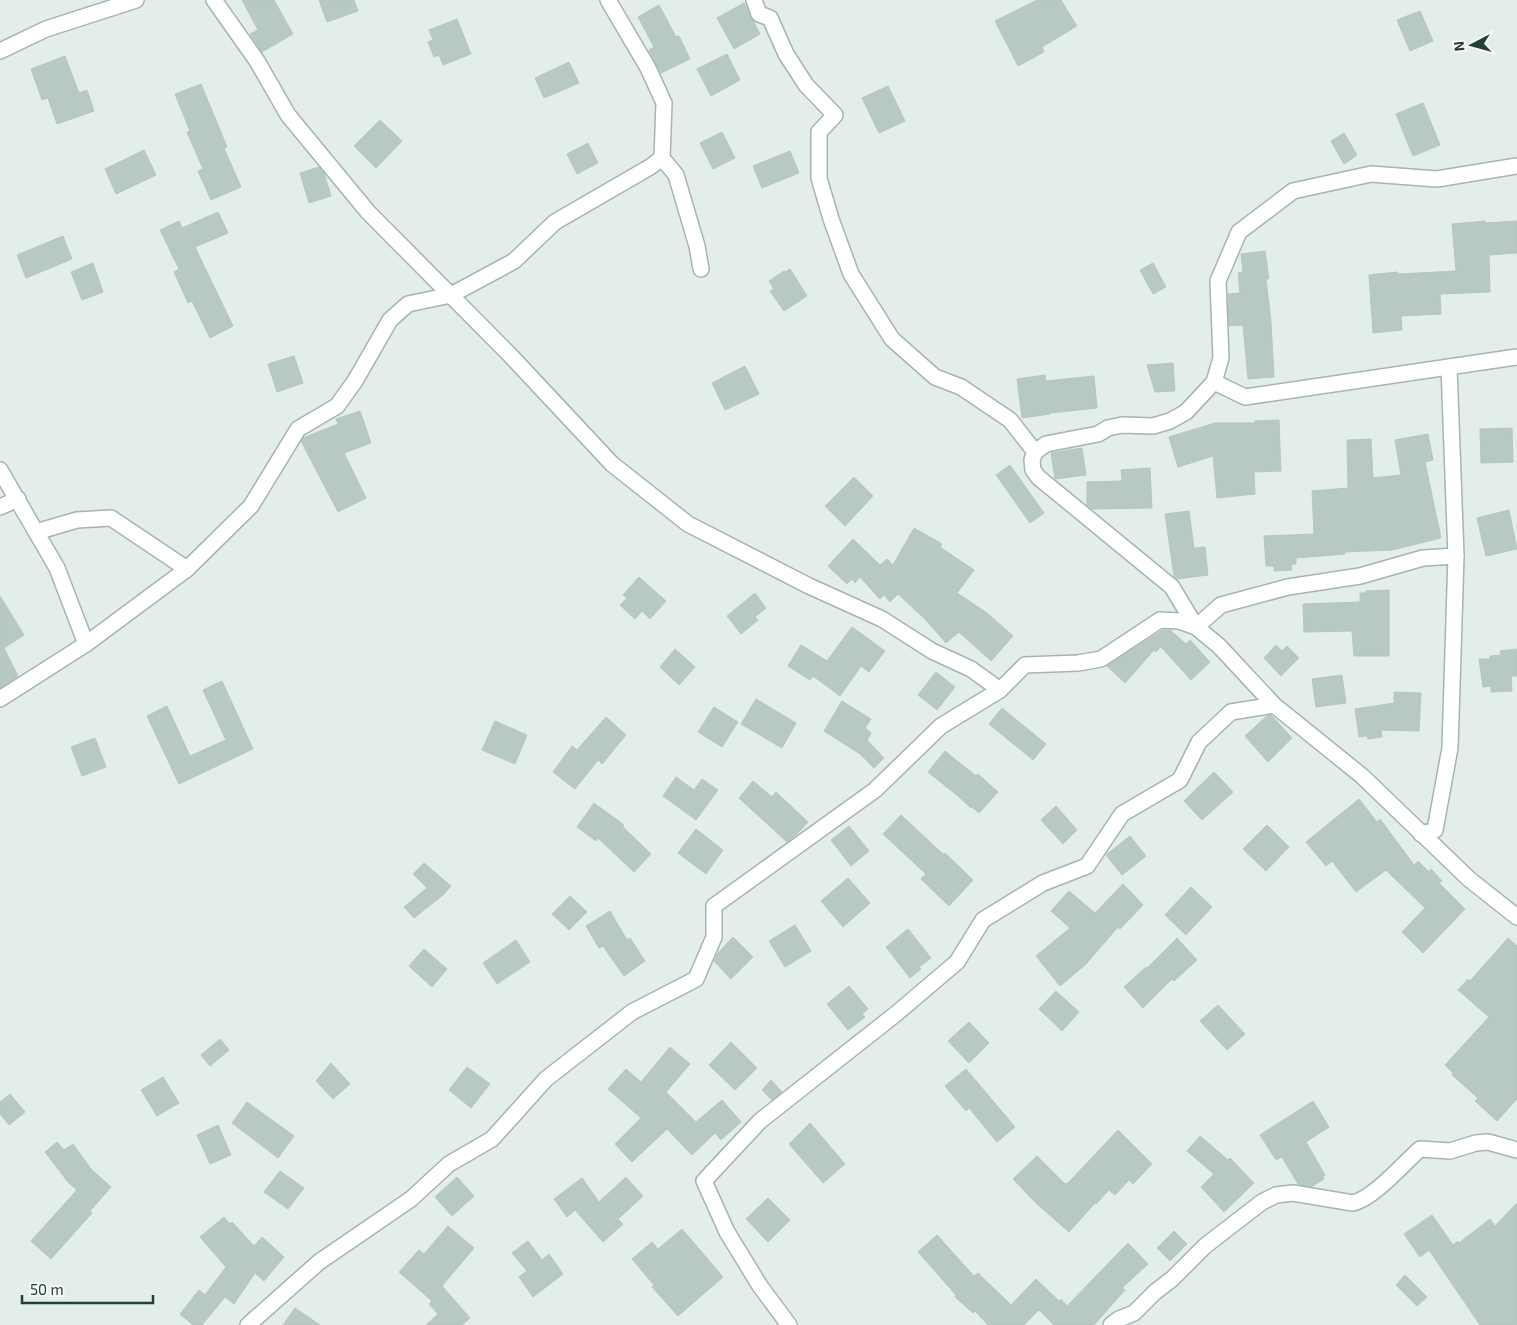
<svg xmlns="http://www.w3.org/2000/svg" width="1517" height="1325" viewBox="0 0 1517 1325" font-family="'Exo 2',sans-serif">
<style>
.building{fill:#b8c8c3;stroke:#b5c7c1}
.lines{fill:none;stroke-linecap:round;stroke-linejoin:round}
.street-casing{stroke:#a5b5b1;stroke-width:18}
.street{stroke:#fff;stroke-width:15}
</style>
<rect width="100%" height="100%" fill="#e3ede9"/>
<g class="building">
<polygon points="242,0 274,0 293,34 262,52 250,34 258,30"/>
<polygon points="319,0 354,0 358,11 327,22"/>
<polygon points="1037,0 1061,0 1077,26 1042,47 1044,52 1018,66 995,21"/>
<polygon points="744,3 760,34 734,49 717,18"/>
<polygon points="659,5 676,37 679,36 690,59 661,73 649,50 654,47 638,17"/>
<polygon points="1420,11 1433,41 1410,51 1397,20"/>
<polygon points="457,19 471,54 443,65 439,55 434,57 428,42 433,40 429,30"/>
<polygon points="727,54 740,80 711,96 697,69"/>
<polygon points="65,56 79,93 87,90 94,111 57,124 48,98 42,100 31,69"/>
<polygon points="569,62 579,83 544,98 535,78"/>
<polygon points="201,84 227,147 224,148 241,187 211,200 198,171 203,169 187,132 190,131 175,94"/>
<polygon points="888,86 905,121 879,133 862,98"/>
<polygon points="1423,103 1440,145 1413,156 1396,114"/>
<polygon points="380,120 402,141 376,168 354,146"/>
<polygon points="722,132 735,158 713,169 700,143"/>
<polygon points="1344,133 1357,155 1344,164 1331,141"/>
<polygon points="588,143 598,163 577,174 567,154"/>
<polygon points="144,150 156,175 116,194 105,169"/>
<polygon points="790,151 799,173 762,188 753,166"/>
<polygon points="319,167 324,173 331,196 309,203 300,173"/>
<polygon points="218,212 228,233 195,247 233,326 210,338 192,301 188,303 174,272 179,269 160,230 179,221 182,228"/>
<polygon points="1485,221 1485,223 1517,221 1517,253 1489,255 1490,292 1440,294 1441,314 1401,316 1402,330 1373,333 1369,275 1397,272 1398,274 1456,271 1452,224"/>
<polygon points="63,236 72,259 26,278 17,255"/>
<polygon points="1265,251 1269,279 1266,279 1271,322 1274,377 1248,379 1243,325 1229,326 1228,294 1240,293 1238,273 1243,272 1241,254"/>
<polygon points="93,263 103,292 82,300 71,272"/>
<polygon points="1153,263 1166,287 1153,294 1140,270"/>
<polygon points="790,269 807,296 784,311 770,291 774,289 769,281 784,271 785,272"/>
<polygon points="294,356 303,383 277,392 268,364"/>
<polygon points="1173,363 1175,391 1155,392 1147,365"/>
<polygon points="745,366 759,394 725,410 712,383"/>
<polygon points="1045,375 1046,381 1094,376 1097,408 1050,413 1050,414 1022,418 1017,379"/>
<polygon points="360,411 371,443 344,453 366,498 338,512 301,441 303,438 338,424 336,419"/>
<polygon points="1279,420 1281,471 1254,472 1255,494 1217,498 1213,456 1178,467 1169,437 1215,423 1255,423 1255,421"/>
<polygon points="1512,428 1513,462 1481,463 1480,429"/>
<polygon points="1428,434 1433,460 1425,462 1441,538 1392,550 1344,552 1345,554 1296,558 1296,564 1291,564 1292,570 1274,571 1274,566 1266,566 1264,536 1314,534 1312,491 1348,488 1347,440 1371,439 1373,478 1401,475 1395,440"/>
<polygon points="1082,448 1086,475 1055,479 1051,453"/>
<polygon points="1010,465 1044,513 1030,523 996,475"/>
<polygon points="1150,468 1152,508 1092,509 1087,505 1087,482 1122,481 1121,470"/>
<polygon points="854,477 873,496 845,526 825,506"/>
<polygon points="1509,510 1517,549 1486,556 1477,518"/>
<polygon points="1189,511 1194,548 1205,547 1208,575 1177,579 1174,576 1165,514"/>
<polygon points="914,528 942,544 940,547 974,570 957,593 987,613 1013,636 991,661 959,632 946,643 925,619 898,594 890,602 884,595 880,599 860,577 855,583 852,579 847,584 828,566 853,539 880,565 887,559 893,565"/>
<polygon points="639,577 666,601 650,619 642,611 635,619 620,605 627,598 623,595"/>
<polygon points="1389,590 1389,656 1354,656 1352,631 1304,632 1303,604 1360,602 1360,593 1366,593 1366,591"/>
<polygon points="755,593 766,608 755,617 758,620 741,634 727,616"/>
<polygon points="0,596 24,635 4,648 18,676 0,688"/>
<polygon points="852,627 885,651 869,672 861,666 840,696 813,676 810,680 788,666 801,645 827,661"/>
<polygon points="1163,630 1170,630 1186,644 1190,640 1210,662 1191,680 1161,647 1156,652 1154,650 1125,683 1107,666"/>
<polygon points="1276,645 1282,651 1287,646 1299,658 1281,676 1264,658"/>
<polygon points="675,649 695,667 679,685 660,667"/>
<polygon points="1517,649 1517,676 1511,676 1512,691 1491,692 1491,686 1483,687 1479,659 1490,659 1490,656 1501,655 1500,651"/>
<polygon points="936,672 955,687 937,710 918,695"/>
<polygon points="1342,675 1346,703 1316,707 1312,679"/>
<polygon points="222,681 253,749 179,784 147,716 167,706 190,756 226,740 203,690"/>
<polygon points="1394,692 1421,693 1419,731 1381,730 1382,737 1368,739 1367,736 1359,737 1355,709 1394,703"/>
<polygon points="756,699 796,723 782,748 741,724"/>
<polygon points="842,701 871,719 865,728 871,733 867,740 884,758 874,768 860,754 824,731"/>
<polygon points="714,707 738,722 722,747 698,732"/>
<polygon points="1002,708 1046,744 1033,760 989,724"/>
<polygon points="1271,715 1292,738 1268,762 1245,736 1267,716"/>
<polygon points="606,717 626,735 602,764 598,760 575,789 553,772 572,746 577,750"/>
<polygon points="495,721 527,735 515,764 482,750"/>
<polygon points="95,738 106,767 82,776 71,747"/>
<polygon points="945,751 976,776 978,774 998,792 979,813 972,807 971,808 958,796 928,772"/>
<polygon points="1214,772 1233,792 1202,820 1184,801"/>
<polygon points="676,777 694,790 702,779 718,790 696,820 663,796"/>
<polygon points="753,781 772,797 776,792 808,822 797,834 787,842 739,798"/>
<polygon points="1359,799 1377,822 1380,819 1414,865 1418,861 1429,872 1431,869 1442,881 1439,883 1465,909 1423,953 1402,932 1425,908 1386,870 1356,892 1332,861 1326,866 1306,842"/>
<polygon points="594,803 624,825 622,826 651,854 634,872 598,838 596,841 577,827"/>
<polygon points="1056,806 1077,830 1063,844 1041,820"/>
<polygon points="901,815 944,855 945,853 973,880 949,906 921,879 926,874 883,834"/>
<polygon points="1267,825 1289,847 1266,871 1243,849"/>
<polygon points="849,826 869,851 851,866 831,840"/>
<polygon points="696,829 723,850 706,874 678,853"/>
<polygon points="1130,836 1146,856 1122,875 1106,855"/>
<polygon points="424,863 451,886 443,895 414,918 404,907 427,888 413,874"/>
<polygon points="848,878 870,903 843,927 821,901"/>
<polygon points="1123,884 1143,905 1120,929 1118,927 1086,964 1060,986 1036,956 1070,928 1051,911 1069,891 1095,913"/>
<polygon points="1191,887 1212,907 1186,935 1165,915"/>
<polygon points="570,896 587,912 569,930 552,914"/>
<polygon points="610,911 627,940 630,938 645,961 624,976 603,946 599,948 586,926"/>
<polygon points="795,925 811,951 785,967 769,941"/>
<polygon points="908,929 931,958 919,967 921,969 910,978 886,947"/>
<polygon points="733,937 753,957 731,979 714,961 718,953"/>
<polygon points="1177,938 1197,960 1174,981 1172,979 1143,1008 1124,987 1146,967 1147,968"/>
<polygon points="1508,938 1517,946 1517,1099 1497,1121 1475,1101 1478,1098 1452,1075 1453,1073 1445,1065 1489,1017 1458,990 1468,979 1470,981"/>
<polygon points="516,940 530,962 497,984 483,963"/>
<polygon points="424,949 447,969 432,987 409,966"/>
<polygon points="849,986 868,1009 862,1014 865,1017 848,1030 827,1004"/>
<polygon points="1056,991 1079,1012 1062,1031 1039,1009"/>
<polygon points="1218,1005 1245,1034 1227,1050 1200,1021"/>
<polygon points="969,1022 989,1043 969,1063 948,1041"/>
<polygon points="220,1039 229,1050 210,1066 201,1055"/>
<polygon points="731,1042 757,1068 735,1090 709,1065"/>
<polygon points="670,1047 690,1064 666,1092 696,1122 722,1100 741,1122 721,1140 715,1133 692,1155 667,1129 632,1162 615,1144 641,1118 608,1089 626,1069 641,1082"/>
<polygon points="331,1063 350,1084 333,1099 316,1081"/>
<polygon points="467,1067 490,1084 471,1108 449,1090"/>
<polygon points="966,1069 1015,1127 997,1142 969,1108 966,1111 945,1086"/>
<polygon points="163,1077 179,1103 157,1116 141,1090"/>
<polygon points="771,1080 782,1092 772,1100 762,1090"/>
<polygon points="10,1094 25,1112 9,1125 0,1114 0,1102"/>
<polygon points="1313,1101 1329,1127 1306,1142 1325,1175 1323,1177 1324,1179 1311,1187 1298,1184 1282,1157 1276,1160 1260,1135"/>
<polygon points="247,1102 294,1136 278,1158 232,1123"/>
<polygon points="810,1123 845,1164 823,1183 789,1144"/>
<polygon points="218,1125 231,1155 210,1164 197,1135"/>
<polygon points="1118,1130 1152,1164 1133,1184 1129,1180 1115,1195 1109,1190 1096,1204 1095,1203 1069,1232 1037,1204 1013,1179 1037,1156 1065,1184 1068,1183"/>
<polygon points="1200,1136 1228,1160 1230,1158 1254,1183 1224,1212 1201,1187 1214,1174 1187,1151"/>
<polygon points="57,1142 64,1150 73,1144 91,1169 111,1187 90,1211 92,1213 51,1259 31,1241 77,1190 68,1182 45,1152"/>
<polygon points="280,1171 304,1188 288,1209 264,1192"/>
<polygon points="457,1177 474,1196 452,1216 435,1197"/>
<polygon points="626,1177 643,1196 618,1219 623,1224 603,1242 575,1210 567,1217 554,1199 582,1178 599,1202"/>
<polygon points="768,1198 790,1220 768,1242 746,1219"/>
<polygon points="1517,1203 1517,1325 1480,1325 1429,1250 1420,1257 1404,1234 1432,1215 1453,1245 1458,1241 1459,1243 1490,1219 1495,1226"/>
<polygon points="224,1217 230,1224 232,1222 254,1246 262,1237 284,1257 264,1281 255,1273 234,1304 225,1297 202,1325 193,1325 180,1314 199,1290 205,1295 226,1267 200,1237"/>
<polygon points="448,1226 474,1248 442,1286 470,1318 462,1325 426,1325 438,1314 429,1304 432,1301 399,1272 419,1250 424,1254"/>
<polygon points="682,1229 723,1277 678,1316 652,1287 654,1285 632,1259 652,1242 658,1249"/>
<polygon points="1174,1231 1187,1244 1170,1261 1157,1248"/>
<polygon points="937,1235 974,1276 978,1273 1011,1305 1036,1279 1059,1301 1061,1299 1067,1306 1128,1243 1148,1264 1122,1288 1125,1290 1094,1325 1054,1325 1039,1310 1024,1325 988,1325 975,1311 973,1313 955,1297 956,1295 918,1252"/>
<polygon points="528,1241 542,1260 549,1254 563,1274 533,1297 519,1277 527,1271 512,1253"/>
<polygon points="1405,1275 1427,1297 1417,1306 1396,1285"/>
<polygon points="295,1308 320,1325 283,1325"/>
</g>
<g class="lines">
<defs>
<g id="street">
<polyline points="214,0 257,61 288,115 368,212 511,356 612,464 688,524 809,586 882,619 932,651 971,669 1000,690 1025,665 1078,663 1101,659 1160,620 1179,621 1196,627 1219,646 1274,705 1362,776 1469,879 1517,917"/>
<polyline points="608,0 648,68 664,103 662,158 676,175 697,246 701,269"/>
<polyline points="754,0 759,14 770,18 786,54 806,85 835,115 819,132 819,178 831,219 851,274 892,339 935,377 961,387 1010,420 1035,452"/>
<polyline points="0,51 46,29 136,0"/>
<polyline points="1449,367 1456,556"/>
<polyline points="1214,382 1245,397 1517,357"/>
<polyline points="0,470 57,568 86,644 0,699"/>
<polyline points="0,507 18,499"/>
<polyline points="36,532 77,520 111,518 187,569 251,506 298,429 337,406 355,381 390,320 408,304 451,295 514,261 555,222 650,167 662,158"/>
<polyline points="86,644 187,569"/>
<polyline points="1421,834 1435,830 1450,748 1456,556 1423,558 1360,576 1288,587 1221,605 1196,627 1172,587 1038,477 1033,470 1032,460 1035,452 1046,444 1098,434 1108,428 1122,425 1153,426 1170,421 1186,412 1214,382 1221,358 1218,281 1239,232 1293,191 1371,174 1437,179 1517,166"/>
<polyline points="248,1325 319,1262 411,1199 449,1164 492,1139 546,1079 632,1012 696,979 714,937 714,906 875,790 941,726 1000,690"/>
<polyline points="789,1325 760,1286 727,1232 704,1181 760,1121 897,1013 957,962 983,920 1043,883 1087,866 1122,814 1180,780 1199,742 1231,712 1274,705"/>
<path d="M1111,1325L1119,1319L1134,1313L1155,1292L1172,1279L1205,1246L1262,1202L1276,1195L1293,1193L1353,1203C1374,1198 1403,1164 1420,1149L1450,1151L1476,1143L1488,1142L1517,1150"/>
</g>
</defs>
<use href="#street" class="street-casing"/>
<use href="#street" class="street"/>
</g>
<g transform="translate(1472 45) rotate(264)" stroke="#f3f9f7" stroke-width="4" paint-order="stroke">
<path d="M0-4L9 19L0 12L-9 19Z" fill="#223f3a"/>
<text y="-8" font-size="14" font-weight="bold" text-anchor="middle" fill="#223f3a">N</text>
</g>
<path d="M22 1295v8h131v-8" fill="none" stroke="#223f3a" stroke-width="2.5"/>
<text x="30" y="1295" font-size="15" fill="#223f3a" stroke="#f3f9f7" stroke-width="4" paint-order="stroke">50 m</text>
</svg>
